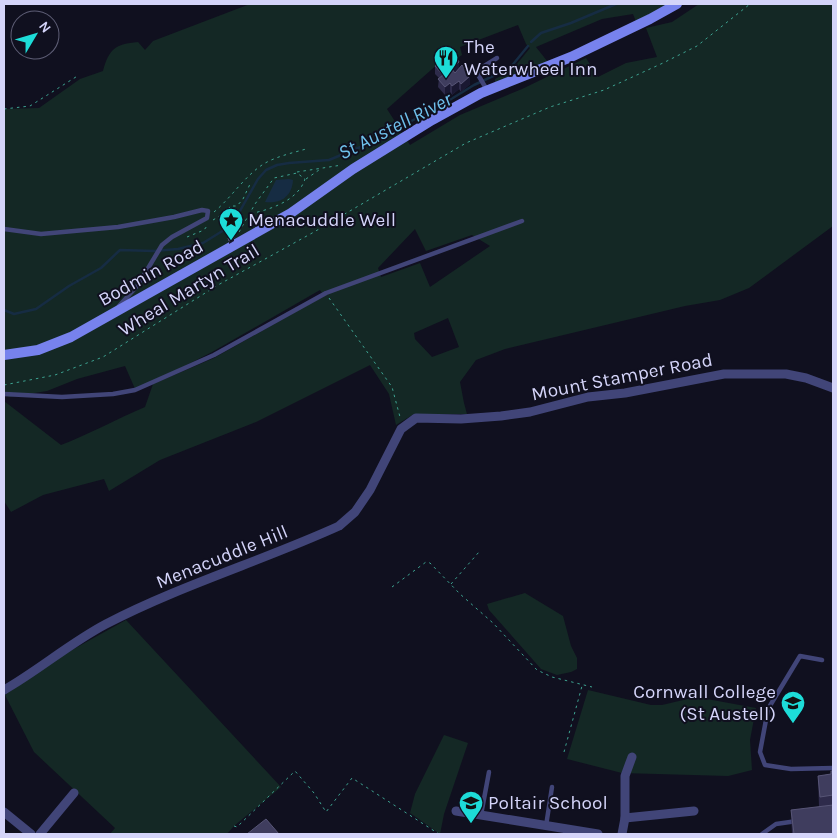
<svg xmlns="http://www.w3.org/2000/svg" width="837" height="838" viewBox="0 0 837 838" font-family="Karla,sans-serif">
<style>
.green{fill:#142825;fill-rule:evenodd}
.water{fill:#162c43}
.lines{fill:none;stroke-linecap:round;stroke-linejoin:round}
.stream{stroke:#162c43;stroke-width:2.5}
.path{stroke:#3da391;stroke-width:1;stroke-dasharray:2.5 4;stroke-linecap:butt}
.service{stroke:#414578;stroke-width:4.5}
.minor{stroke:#414578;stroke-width:9}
.secondary{stroke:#7782ed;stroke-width:10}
.wall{fill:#2e2b4b}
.shaded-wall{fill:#1a1832}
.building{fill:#3f3d5e;stroke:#575576}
.labels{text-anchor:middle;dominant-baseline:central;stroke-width:4;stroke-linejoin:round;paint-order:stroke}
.poi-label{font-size:19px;fill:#d4d4f9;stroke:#10101f;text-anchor:start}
.street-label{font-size:19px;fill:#d4d4f9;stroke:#10101f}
.water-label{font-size:20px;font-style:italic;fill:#6fc1ec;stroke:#10101f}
</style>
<rect width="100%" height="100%" fill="#10101f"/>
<g class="green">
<path d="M250,4H676L637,24L633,14L602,19L536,47L551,66L495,89V79L512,70L530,48L526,44L518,25L460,47L462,55L456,59L440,62L387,109L410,145L460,115L522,89L586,58L598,77L626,63L657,57L646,28L672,22L699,4H833V226L749,288L720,300L685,306L505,349L476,360L460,382L464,403L467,414H414L396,425L389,394L370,365L256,422L160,460L109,491L104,479L43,495L11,512L4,501V401L61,445C90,434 116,419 145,407L153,384L214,358L324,296L320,290L212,352L136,391L125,366L77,379L47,391L10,397L4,395V109L39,108L80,79L103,71C109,49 115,44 138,42L145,50L153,41ZM415,229L426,251L472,235L490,246L430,287L420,263L381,277L378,268ZM448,318L459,347L432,357L415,339L414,333Z"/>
<polygon points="525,593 563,616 571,646 577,658 577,669 571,672 557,675 541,669 489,610 487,604"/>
<polygon points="126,620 281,787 234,826 227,834 110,834 115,828 34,752 5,695 63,655"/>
<polygon points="588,690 651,705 662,705 696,697 756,708 750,740 752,770 728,776 622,773 567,759"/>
<polygon points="444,735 468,743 444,814 440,834 410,813 415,794"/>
</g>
<path class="water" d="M289,179L293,180C292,197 280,204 265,202L276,180Z"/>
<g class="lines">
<g class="stream">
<polyline points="531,42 541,33 571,23 616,4"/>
<polyline points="4,310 14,314 36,309 69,286 101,268 120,250 154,251 178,249 203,243 232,225 258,179 266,170 277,165 289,163 329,160 375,141 448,101 474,85 510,68 528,46"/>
</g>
<g class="path">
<polyline points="4,109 30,106 79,75"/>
<polyline points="297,172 342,165"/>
<polyline points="306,179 319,170"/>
<path d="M214,212C231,198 243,178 262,165C274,157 292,153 306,149"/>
<polyline points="213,220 223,214 241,227"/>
<polyline points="230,220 231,218 227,214 230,206 237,206 243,199 251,182"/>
<path d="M239,232L255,204L274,178L297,173L305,179C298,201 269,210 249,214"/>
<polyline points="187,237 204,230 207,226"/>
<polyline points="329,298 392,387 400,417"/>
<polyline points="4,385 55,375 103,357 218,285 314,232 466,143 550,107 604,90 663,63 697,46 750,4"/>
<polyline points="451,584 479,552"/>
<polyline points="392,587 426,562 430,563 460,594 493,623 537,670 552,677 592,687"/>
<polyline points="564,752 582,686"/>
<polyline points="234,826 237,827 295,771 314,793 326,812 352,778 439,834"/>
</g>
<g class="service">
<polyline points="487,90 477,73 478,70 497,58"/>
<polyline points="4,229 41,234 118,227 174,217 202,210 208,211 207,218 172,237 162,245 138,285 119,306"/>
<polyline points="4,394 62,397 113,394 135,390 214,355 326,293 522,221"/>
<polyline points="822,660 800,656 768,709 760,752 765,765 791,769 833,768"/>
<polyline points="481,815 489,772"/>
<polyline points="546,826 552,787"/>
<polyline points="762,834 776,824 797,821"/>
</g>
<g class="minor">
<path d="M4,690C39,670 70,643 106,624C181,585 262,561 339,526L355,512L370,490L401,429L416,418L461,419L501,416L530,412L588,397L625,393L724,374H786L806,378L833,388"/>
<polyline points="456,811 598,834"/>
<polyline points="4,812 31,834"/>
<polyline points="625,818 694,811"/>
<polyline points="40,834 74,793"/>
<polyline points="622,834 625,818 625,776 632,757"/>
</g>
<polyline class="secondary" points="4,355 38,350 71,337 291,213 353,169 432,120 481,93 571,57 650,19 677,4"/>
</g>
<g class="wall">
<polygon points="435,66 459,68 470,84 461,92 459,89 452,95 450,92 445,95 438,87 439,78 435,74"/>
<polygon points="833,771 833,834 792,834 791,810 819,807 818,776 831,774"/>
</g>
<g class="shaded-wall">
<polygon points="459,62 459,70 451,76 451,68"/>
<polygon points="470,76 470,84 461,92 461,84"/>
<polygon points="459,81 459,89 452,95 452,86"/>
<polygon points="450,83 450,92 445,95 445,87"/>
<polygon points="234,238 234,241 229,244 229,241"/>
</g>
<g class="building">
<polygon points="448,55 451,59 455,55 459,62 451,68 455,73 462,65 470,76 461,84 459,81 452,86 450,83 445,87 438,79 443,75 435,66"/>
<polygon points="233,235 234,238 229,241 228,238"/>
<polygon points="831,771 833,771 833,795 820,797 818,776 831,774"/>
<polygon points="833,805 833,834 794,834 791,810"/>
<polygon points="266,819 279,834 247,834"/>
</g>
<defs>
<symbol id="restaurant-pin" viewBox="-11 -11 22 30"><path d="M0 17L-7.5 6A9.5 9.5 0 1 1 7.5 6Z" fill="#1ddcd8" stroke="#10101f"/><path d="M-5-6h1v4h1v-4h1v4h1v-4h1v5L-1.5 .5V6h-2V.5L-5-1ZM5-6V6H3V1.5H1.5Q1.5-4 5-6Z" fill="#111"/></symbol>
<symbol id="sight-pin" viewBox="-11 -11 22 30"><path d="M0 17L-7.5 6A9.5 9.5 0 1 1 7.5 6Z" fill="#1ddcd8" stroke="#10101f"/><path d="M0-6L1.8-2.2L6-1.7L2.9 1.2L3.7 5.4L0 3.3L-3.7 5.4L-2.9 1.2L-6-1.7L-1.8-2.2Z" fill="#111"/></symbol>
<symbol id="university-pin" viewBox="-11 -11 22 30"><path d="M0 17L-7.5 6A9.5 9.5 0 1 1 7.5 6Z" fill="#1ddcd8" stroke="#10101f"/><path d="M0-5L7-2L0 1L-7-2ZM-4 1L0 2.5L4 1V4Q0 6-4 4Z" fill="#111"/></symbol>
<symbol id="school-pin" viewBox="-11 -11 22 30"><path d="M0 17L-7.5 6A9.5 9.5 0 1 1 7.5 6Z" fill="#1ddcd8" stroke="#10101f"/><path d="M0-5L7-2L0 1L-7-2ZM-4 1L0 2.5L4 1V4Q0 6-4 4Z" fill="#111"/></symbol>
</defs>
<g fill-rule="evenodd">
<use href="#restaurant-pin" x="432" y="44" width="28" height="38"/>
<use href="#sight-pin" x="217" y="206" width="28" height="38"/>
<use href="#university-pin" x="779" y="689" width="28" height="38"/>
<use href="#school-pin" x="457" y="789" width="28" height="38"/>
</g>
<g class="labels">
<g class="poi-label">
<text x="464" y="47">The<tspan x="464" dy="22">Waterwheel Inn</tspan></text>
<text x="248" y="220">Menacuddle Well</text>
<text x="776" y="692" text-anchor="end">Cornwall College<tspan x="776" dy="22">(St Austell)</tspan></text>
<text x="488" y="803">Poltair School</text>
</g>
<g class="street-label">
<text transform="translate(151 273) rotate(-29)">Bodmin Road</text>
<text transform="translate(189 290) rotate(-31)">Wheal Martyn Trail</text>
<text transform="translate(622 377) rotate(-11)">Mount Stamper Road</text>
<text transform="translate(222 557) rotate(-22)">Menacuddle Hill</text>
</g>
<g class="water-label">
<text transform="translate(395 126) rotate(-27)">St Austell River</text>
</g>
</g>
<rect width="837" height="838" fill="none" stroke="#d4d4f9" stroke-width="10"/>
<g transform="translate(35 35) rotate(52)"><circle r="24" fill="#10101f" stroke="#5e5e76"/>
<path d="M0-4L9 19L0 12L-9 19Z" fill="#1ddcd8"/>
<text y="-8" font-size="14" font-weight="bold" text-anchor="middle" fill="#d4d4f9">N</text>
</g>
</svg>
